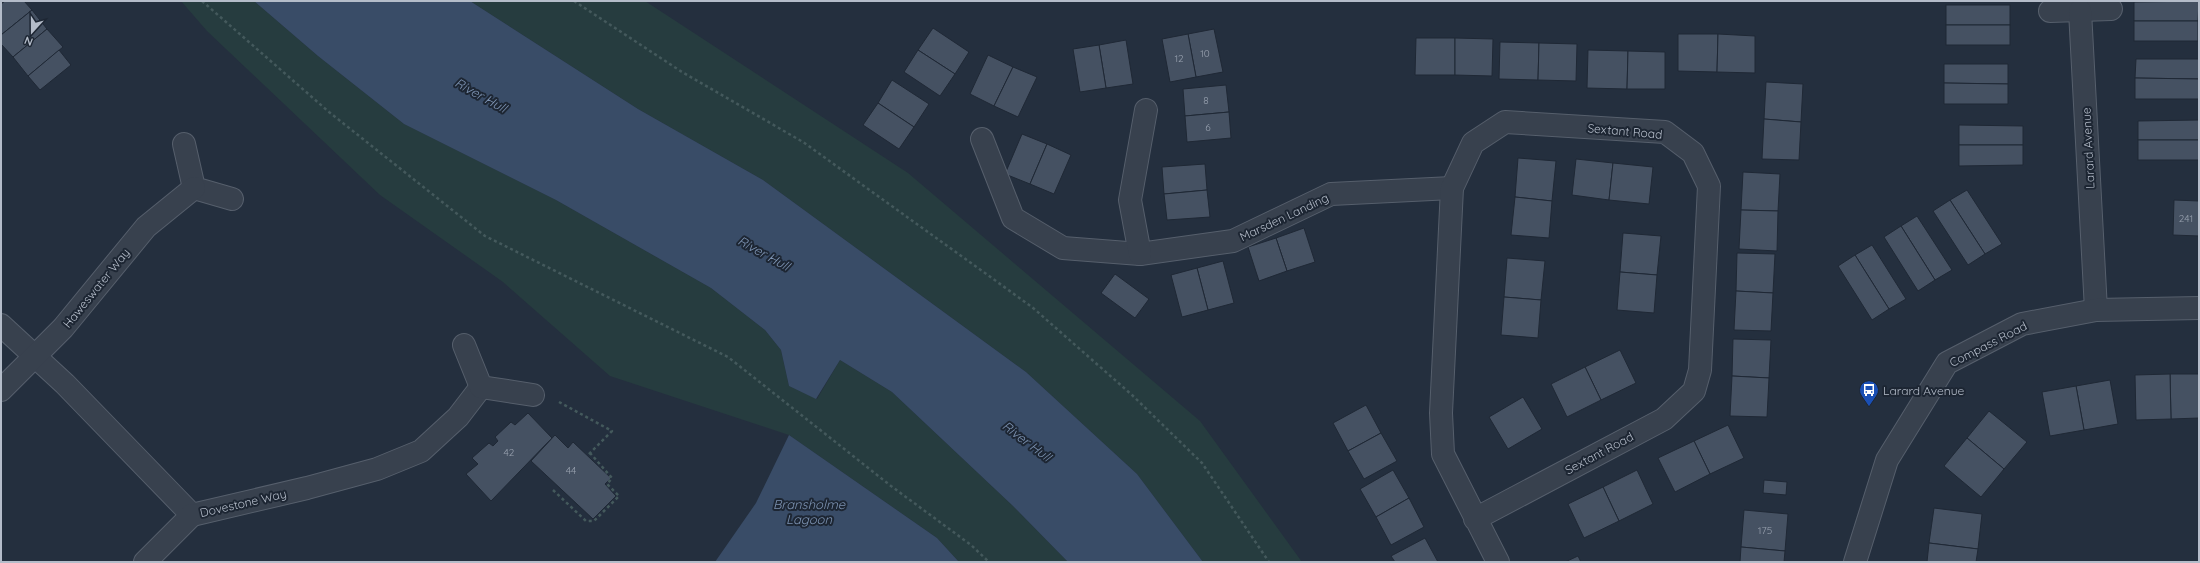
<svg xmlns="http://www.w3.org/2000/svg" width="2200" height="563" viewBox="0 0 2200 563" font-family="Quicksand,sans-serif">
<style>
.green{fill:#263c3f}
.water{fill:#394c67}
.building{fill:#455162;stroke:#1f2835}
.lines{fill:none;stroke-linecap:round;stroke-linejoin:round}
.minor-casing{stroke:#565f6c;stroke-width:24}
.path{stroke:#44595c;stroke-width:2.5;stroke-dasharray:3 3;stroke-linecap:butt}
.minor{stroke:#38414e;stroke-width:22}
.labels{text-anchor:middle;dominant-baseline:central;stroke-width:4;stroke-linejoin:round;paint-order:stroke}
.number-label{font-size:10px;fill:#98a1af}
.street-label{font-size:12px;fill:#b4bcc9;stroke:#1d2633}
.poi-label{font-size:12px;fill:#b4bcc9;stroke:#1d2633;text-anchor:start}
.water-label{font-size:13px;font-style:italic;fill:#7c92b1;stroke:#1d2633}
</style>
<rect width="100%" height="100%" fill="#242f3e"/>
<g class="green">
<polygon points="181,1 254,1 318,56 404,124 556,200 711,288 765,330 781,350 789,386 817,399 840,360 892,392 1013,506 1068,562 959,562 937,538 789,435 610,376 503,282 380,195 207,31"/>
<polygon points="470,1 645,1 908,173 1200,421 1302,562 1203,562 1137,474 1026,372 763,180 638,109"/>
</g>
<g class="water">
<polygon points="254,1 470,1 638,109 763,180 1026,372 1137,474 1203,562 1068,562 1013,506 892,392 840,360 816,399 789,386 781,350 765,330 711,288 556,200 404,124 318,56"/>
<polygon points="789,435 937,538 959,562 715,562 756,503"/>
</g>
<g class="building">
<polygon points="5,1 24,1 32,10 1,35 1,4"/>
<polygon points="2199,1 2198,21 2134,21 2134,2"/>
<rect x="1946" y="5" width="64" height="20"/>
<polygon points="32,10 47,29 13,57 1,44 1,35"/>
<rect x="2134" y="21" width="64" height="20"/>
<rect x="1946" y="25" width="64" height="20"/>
<polygon points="933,28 969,52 955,74 918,50"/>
<polygon points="47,29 63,47 28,76 13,57"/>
<polygon points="1214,29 1223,72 1196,77 1188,34"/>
<polygon points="1188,34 1196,77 1170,82 1162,39"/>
<polygon points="1678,34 1718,34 1717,72 1678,71"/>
<polygon points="1718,34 1755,36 1755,73 1717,72"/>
<polygon points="1416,38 1455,38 1455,75 1415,75"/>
<polygon points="1455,38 1493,39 1492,76 1455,75"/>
<polygon points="1126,40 1133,84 1106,88 1099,45"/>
<polygon points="1500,42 1539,43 1538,80 1499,79"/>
<polygon points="1539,43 1577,44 1576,81 1538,80"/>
<polygon points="1099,45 1106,88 1080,92 1073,49"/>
<polygon points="59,50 71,65 40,90 28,76"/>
<polygon points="918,50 955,74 940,96 904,72"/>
<polygon points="1588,50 1628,51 1627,89 1587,88"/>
<polygon points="1628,51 1665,52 1665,89 1627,89"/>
<polygon points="988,55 1013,67 994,106 970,94"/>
<polygon points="2136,59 2199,59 2199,79 2135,78"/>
<polygon points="1944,64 2008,64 2008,84 1944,83"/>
<polygon points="1013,67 1037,77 1018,117 994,106"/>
<polygon points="2135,78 2199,79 2199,99 2135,99"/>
<polygon points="892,80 929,104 914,127 878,103"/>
<polygon points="1766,82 1803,84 1801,122 1764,119"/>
<polygon points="1944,83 2008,84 2008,104 1944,104"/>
<polygon points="1226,85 1229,112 1185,116 1183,89"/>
<polygon points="878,103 914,127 899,149 863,125"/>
<polygon points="1229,112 1231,138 1187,142 1185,116"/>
<polygon points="1764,119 1801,122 1799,160 1762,159"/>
<polygon points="2199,120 2199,140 2138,140 2138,121"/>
<polygon points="1959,125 2023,126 2023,145 1959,145"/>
<polygon points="1022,134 1047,144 1030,184 1005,174"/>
<rect x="2138" y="140" width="61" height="20"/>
<polygon points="1047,144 1071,155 1054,194 1030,184"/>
<polygon points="1959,145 2023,145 2023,165 1959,166"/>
<polygon points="1518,158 1556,161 1552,201 1515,197"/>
<polygon points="1576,159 1613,163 1609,200 1572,195"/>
<polygon points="1613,163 1653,167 1649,204 1609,200"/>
<polygon points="1205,164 1207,190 1164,194 1162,167"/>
<polygon points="1743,172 1780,174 1778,211 1741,210"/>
<polygon points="1207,190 1210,217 1167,220 1164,194"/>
<polygon points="1967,190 2002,244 1985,254 1950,200"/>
<polygon points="1515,197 1552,201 1549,238 1511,235"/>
<polygon points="1950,200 1985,254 1968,265 1933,211"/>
<polygon points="2174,200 2199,201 2199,236 2173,235"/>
<polygon points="1741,210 1778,211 1777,251 1739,249"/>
<polygon points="1917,216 1952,270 1935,280 1901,226"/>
<polygon points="1901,226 1935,280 1918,291 1884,237"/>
<polygon points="1304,228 1315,262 1287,271 1276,238"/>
<polygon points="1623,233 1661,236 1657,275 1620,272"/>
<polygon points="1276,238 1287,271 1259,281 1248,247"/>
<polygon points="1872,245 1906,299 1889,309 1855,255"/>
<polygon points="1737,253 1775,254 1773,293 1736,291"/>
<polygon points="1855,255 1889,309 1872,320 1838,266"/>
<polygon points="1507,258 1545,261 1541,300 1504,297"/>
<polygon points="1223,261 1234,303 1208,310 1197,268"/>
<polygon points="1197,268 1208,310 1182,317 1171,275"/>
<polygon points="1620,272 1657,275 1654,313 1617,310"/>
<polygon points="1115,274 1149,299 1135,318 1101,293"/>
<polygon points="1736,291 1773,293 1771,331 1734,330"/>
<polygon points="1504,297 1541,300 1538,338 1501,335"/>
<polygon points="1733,339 1771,340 1769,378 1732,376"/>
<polygon points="1620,350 1636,383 1601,400 1585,367"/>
<polygon points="1585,367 1601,400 1567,417 1551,384"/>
<polygon points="2170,374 2199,374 2199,418 2171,419"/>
<polygon points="2170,374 2171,419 2136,420 2135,375"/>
<polygon points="1732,376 1769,378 1767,417 1730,416"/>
<polygon points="2110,380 2118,424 2084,430 2076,386"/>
<polygon points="2076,386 2084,430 2050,436 2042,392"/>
<polygon points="1523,397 1542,429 1508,449 1489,417"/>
<polygon points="1366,405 1381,433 1348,451 1333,423"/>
<polygon points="1989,411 2027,442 2004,469 1967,438"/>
<polygon points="528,413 552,438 491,501 466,474 478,464 472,458 489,443 493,446 498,441 495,437 511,422 515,425"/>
<polygon points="1728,425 1744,458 1710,474 1694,441"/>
<polygon points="1381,433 1397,461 1364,479 1348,451"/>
<polygon points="555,435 568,448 573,442 611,478 605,484 616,496 593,519 531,461"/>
<polygon points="1967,438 2004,469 1981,497 1944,466"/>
<polygon points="1694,441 1710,474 1675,492 1658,458"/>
<polygon points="1393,470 1409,498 1376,517 1360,489"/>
<polygon points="1637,470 1653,504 1619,521 1603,487"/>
<polygon points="1764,480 1787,482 1786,495 1763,493"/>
<polygon points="1603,487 1619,521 1584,538 1568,504"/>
<polygon points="1409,498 1424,527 1391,545 1376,517"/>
<polygon points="1934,508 1982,514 1978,549 1929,543"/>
<polygon points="1744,510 1788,514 1785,551 1741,547"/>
<polygon points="1425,538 1438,562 1395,562 1391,556"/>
<polygon points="1929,543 1978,549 1976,562 1927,562"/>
<polygon points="1741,547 1785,551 1784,562 1740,562"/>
<polygon points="1578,556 1581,562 1565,562"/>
</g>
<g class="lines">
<defs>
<g id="minor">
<polyline points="2050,11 2111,9"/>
<polyline points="2080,11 2096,310"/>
<polyline points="982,139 1013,218 1063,248 1140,254 1233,241 1331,194 1452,188"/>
<polyline points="184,144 194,188 232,199"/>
<polyline points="1140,254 1130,200 1146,110"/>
<polyline points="1,325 65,384 192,515 307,488 377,469 421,451 458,417 481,387"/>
<polyline points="464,345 481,387 533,395"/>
<polyline points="1,390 63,328 146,227 194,188"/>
<polyline points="1475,519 1664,419 1694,391 1700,370 1709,186 1693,153 1665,132 1505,122 1473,143 1452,188 1441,413 1443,454 1498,562"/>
<polyline points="145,562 192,515"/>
<polyline points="1855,562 1887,460 1947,363 2022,324 2096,310 2199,308"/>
</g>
</defs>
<use href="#minor" class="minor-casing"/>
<g class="path">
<polyline points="202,1 329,112 485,236 728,357 891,486 971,545 989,562"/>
<polyline points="574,1 682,72 803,142 1032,307 1132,395 1202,463 1269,562"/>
<polyline points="559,402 612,431 587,456"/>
<polyline points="553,490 586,521 594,521 619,496 607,484 612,478 590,453"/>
</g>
<use href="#minor" class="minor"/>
</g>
<defs>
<symbol id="bus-pin" viewBox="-11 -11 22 30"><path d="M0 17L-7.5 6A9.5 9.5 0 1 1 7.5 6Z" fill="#1a4fb4" stroke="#1d2633"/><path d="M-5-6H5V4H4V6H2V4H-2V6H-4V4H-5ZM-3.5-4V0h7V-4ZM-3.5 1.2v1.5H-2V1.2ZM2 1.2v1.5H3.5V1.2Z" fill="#fff"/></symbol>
</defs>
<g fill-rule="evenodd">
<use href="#bus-pin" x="1858" y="379" width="22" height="30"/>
</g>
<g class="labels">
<g class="number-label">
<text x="1205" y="53">10</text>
<text x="1179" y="58">12</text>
<text x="1206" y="100">8</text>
<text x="1208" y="127">6</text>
<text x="2186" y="218">241</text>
<text x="509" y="452">42</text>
<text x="571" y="470">44</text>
<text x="1765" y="530">175</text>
</g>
<g class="street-label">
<text transform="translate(1625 131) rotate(5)">Sextant Road</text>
<text transform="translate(2088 148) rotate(-93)">Larard Avenue</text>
<text transform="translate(1284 217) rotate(-25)">Marsden Landing</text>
<text transform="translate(96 288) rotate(-51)">Haweswater Way</text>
<text transform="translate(1988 344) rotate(-27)">Compass Road</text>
<text transform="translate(1599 453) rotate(-28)">Sextant Road</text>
<text transform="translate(243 503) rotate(-13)">Dovestone Way</text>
</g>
<g class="poi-label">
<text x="1883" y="390">Larard Avenue</text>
</g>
<g class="water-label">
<text transform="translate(481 95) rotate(29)">River Hull</text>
<text transform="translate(764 253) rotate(29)">River Hull</text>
<text transform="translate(1027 441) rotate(37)">River Hull</text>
<text x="809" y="504">Bransholme<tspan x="809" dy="15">Lagoon</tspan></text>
</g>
</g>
<rect width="2200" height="563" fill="none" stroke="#b4bcc9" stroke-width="4"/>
<g transform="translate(32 32) rotate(201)" stroke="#1d2633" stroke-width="3" paint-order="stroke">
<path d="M0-3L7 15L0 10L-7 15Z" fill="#b4bcc9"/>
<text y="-6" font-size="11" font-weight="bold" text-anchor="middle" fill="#b4bcc9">N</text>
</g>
</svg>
